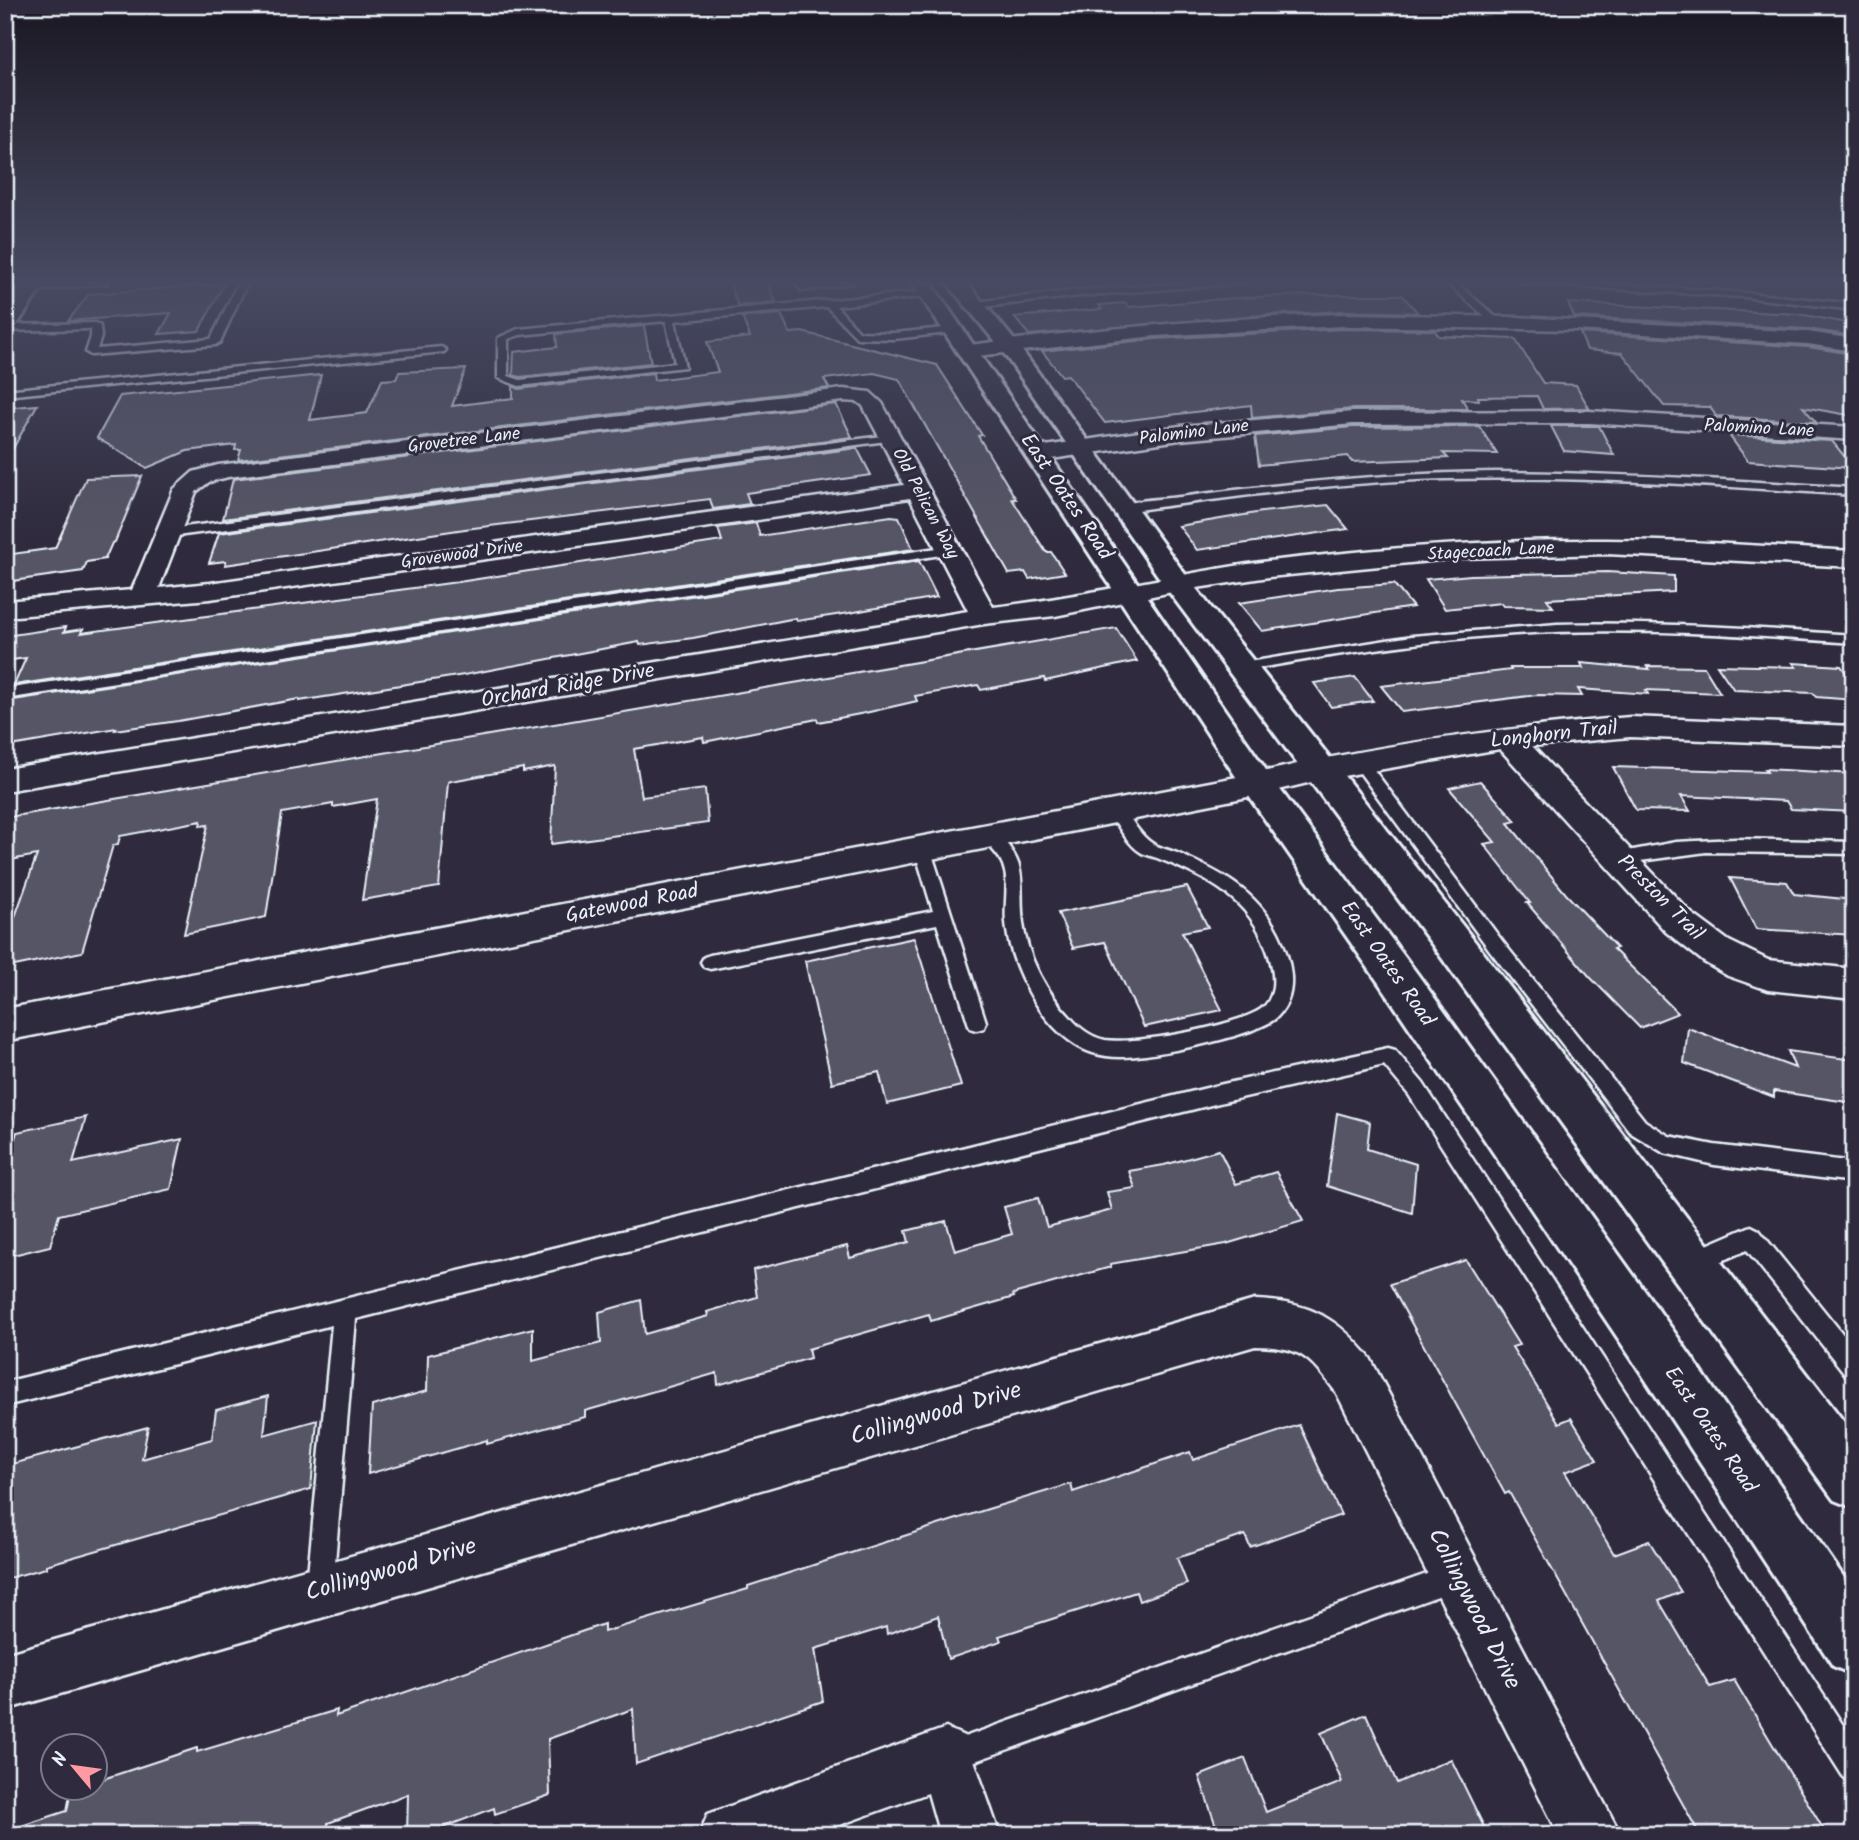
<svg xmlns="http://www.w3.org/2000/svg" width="1859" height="1840" viewBox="0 0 1859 1840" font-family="Kalam,sans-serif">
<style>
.building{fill:#575565;stroke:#e8f1f8;stroke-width:2}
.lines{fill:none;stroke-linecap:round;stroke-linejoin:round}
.service-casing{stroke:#e8f1f8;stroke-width:5}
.minor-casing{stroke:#e8f1f8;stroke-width:5}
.tertiary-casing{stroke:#e8f1f8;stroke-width:6}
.secondary-casing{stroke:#e8f1f8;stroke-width:6}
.service{fill:#2f2a3d;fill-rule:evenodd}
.minor{fill:#2f2a3d;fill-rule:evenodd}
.tertiary{fill:#2f2a3d;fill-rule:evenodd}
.secondary{fill:#2f2a3d;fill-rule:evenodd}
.labels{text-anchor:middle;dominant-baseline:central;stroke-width:6;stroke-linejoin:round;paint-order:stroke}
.far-street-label{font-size:18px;fill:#e8f1f8;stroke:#2f2a3d}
.street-label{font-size:21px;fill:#e8f1f8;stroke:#2f2a3d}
.near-street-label{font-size:24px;fill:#e8f1f8;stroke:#2f2a3d}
</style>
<rect width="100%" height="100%" fill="#2f2a3d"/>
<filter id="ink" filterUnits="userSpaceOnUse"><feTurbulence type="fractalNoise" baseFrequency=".0143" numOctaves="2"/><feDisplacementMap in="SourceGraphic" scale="14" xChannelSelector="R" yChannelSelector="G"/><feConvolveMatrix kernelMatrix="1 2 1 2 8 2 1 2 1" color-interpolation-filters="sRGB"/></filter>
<g filter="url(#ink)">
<g class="building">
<polygon points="729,283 768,283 776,302 738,306"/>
<polygon points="224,284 199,331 159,334 171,313 68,321 89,294"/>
<polygon points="1309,295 1402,295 1418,313 1343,311 1249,316 1029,335 1014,317 1102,309 1099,305 1126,303 1129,307 1234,298"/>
<polygon points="1568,303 1799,314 1853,324 1853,336 1808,329 1574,317"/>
<polygon points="781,314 790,333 802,332 937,365 982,435 978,436 1016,499 1012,499 1046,552 1051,552 1065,573 1029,579 1025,572 1009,574 899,379 874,373 824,379 829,388 238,460 241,450 235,450 236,445 187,451 147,468 97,438 120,396 321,375 310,420 367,413 382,380 396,379 399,372 466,369 452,406 513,398 513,386 519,389 653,373 654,380 718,372 707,342 750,337 742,317"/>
<polygon points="644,326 651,363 520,377 513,375 514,352 557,347 556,334"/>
<polygon points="1343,329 1434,330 1439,336 1515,339 1543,383 1576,385 1589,408 1543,409 1537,396 1478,397 1479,400 1462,399 1468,409 1353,409 1252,418 1251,405 1105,423 1068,375 1062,376 1042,351 1155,339"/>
<polygon points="1580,333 1808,347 1853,354 1854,416 1803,407 1816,422 1716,416 1710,407 1664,406 1622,353 1587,350"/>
<polygon points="836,404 852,437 223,519 233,479"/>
<polygon points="37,405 5,463 5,408"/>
<polygon points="1479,426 1497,454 1443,453 1448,458 1352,462 1348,456 1259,465 1255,436 1353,427"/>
<polygon points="1551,426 1599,426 1614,455 1564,451"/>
<polygon points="1729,435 1832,441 1854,468 1748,461"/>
<polygon points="857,448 871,475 746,493 750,504 713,509 710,499 465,529 225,565 226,561 209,563 219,533"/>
<polygon points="142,476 115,542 112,543 105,559 87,562 83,571 5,582 5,555 55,548 86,478"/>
<polygon points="1328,505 1348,529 1197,550 1179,526 1262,512"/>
<polygon points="891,516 899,517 913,549 14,685 26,658 5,661 5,636 66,627 64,632 83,629 81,633 465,581 722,541 718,528 756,523 760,536"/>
<polygon points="919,561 937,597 849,613 797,621 796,618 693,638 640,645 639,642 464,675 299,701 299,699 178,721 115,730 116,728 5,747 7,701"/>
<polygon points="1607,572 1674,576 1674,592 1547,599 1553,607 1503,606 1501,603 1445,609 1426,579 1471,575"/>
<polygon points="1394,584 1413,607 1262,631 1239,603 1338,588"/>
<polygon points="1116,628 1137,661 1045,681 1044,678 981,690 978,685 915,696 917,701 865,713 818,722 817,719 704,742 703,737 634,749 642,797 705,789 708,823 551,844 555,766 523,772 523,768 451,781 448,782 439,887 362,900 377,799 333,807 333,804 282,813 266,917 184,934 208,825 200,826 201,821 120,836 118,844 113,845 82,952 5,968 5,945 37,855 5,861 5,827 9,817"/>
<polygon points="1581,663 1649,669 1647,666 1704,667 1720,693 1646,690 1648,694 1578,689 1582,696 1537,695 1402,712 1381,686 1511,670 1510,668 1583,668"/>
<polygon points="1793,663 1841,666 1854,684 1854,700 1816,697 1813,693 1734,690 1717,665 1796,667"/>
<polygon points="1355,677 1373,701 1331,707 1314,683"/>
<polygon points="1613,767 1767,772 1765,769 1854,774 1854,812 1791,809 1786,801 1681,796 1690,811 1636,810"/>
<polygon points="1480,781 1516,821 1508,823 1566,894 1617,948 1613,949 1678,1013 1640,1028 1590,977 1527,903 1530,903 1484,844 1495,842 1449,788"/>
<polygon points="1730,878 1787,882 1794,894 1854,900 1854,935 1756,929"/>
<polygon points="1187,887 1208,927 1182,932 1222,1010 1144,1027 1105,942 1073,948 1058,913"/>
<polygon points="914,938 961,1086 887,1104 879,1072 832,1083 805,961"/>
<polygon points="1688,1028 1795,1068 1788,1051 1854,1060 1854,1103 1774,1091 1774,1097 1684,1063"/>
<polygon points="1337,1113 1370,1122 1367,1149 1416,1164 1412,1213 1327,1186"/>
<polygon points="86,1117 73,1163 182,1139 171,1189 59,1215 50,1246 5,1257 5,1169 17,1132"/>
<polygon points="1219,1150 1236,1184 1276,1172 1303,1221 1226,1244 1110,1264 1111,1267 1013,1294 1014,1297 931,1321 929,1314 808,1349 810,1358 718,1385 717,1373 585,1411 585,1417 487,1444 487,1440 368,1474 372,1406 427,1391 428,1355 533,1328 533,1361 601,1343 599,1312 641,1300 645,1334 708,1316 707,1312 757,1297 753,1270 847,1246 850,1258 909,1242 906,1231 946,1221 955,1251 1012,1234 1004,1207 1038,1198 1047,1227 1112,1210 1107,1192 1135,1188 1129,1171 1164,1165"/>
<polygon points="1466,1260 1519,1345 1512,1347 1559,1423 1571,1418 1597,1460 1565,1472 1614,1554 1649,1541 1681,1592 1659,1601 1710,1687 1734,1680 1827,1835 1700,1835 1509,1492 1505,1494 1390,1284"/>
<polygon points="268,1396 264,1435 317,1420 311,1489 46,1565 46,1568 5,1579 5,1466 148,1427 142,1459 212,1439 216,1410"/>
<polygon points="1299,1425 1341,1515 1250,1547 1245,1535 1177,1558 1187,1584 1139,1601 1136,1592 999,1636 1001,1641 948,1659 938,1616 887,1634 886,1627 815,1649 823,1701 636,1764 633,1709 548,1739 550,1795 495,1814 494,1808 424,1835 407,1835 408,1794 328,1823 327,1835 10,1835 9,1830 67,1811 71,1790 94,1788 94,1782 197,1748 197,1752 337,1710 336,1716 604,1624 604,1632 748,1589 748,1586 988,1509 1071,1484 1073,1492 1190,1452 1193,1460"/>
<polygon points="1366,1714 1397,1783 1451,1759 1488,1835 1213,1835 1218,1832 1199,1776 1245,1758 1266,1812 1342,1782 1321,1733"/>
</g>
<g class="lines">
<defs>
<g id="service">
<polygon points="62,283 109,283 33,291 29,288"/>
<polygon points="238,283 247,283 220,342 215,345 91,355 86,352 91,337 91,329 5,331 5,325 95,323 100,326 101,337 97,349 211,339"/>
<polygon points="795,283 854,283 802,291"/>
<polygon points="1192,283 1244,283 1080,296 974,308 969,305 974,302 1080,290"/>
<polygon points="1447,283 1457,283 1498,319 1498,323 1492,323"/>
<path d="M1520,283C1632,283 1743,291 1854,304V310L1744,297Z"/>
<path d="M929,291L933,294L932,296L836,306L860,332L894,333L954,327L957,328V332L894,339L857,338L827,307L675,321L685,367L519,386L498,378V338L518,329ZM666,321L675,363L520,380L508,376V339L520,335Z"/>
<polygon points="441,347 446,350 444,352 5,396 5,390"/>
<polygon points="890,435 894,436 894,440 169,537 163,533 169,529"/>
<path d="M1496,472C1616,473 1735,480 1854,488V495C1718,486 1582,476 1445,479C1337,482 1230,497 1123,512L1117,508C1128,500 1164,499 1180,497C1285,483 1390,473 1496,472Z"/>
<polygon points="950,546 954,547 954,553 5,699 5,689"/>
<path d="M1557,624C1656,622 1755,628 1854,635V643C1741,635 1628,627 1515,634C1423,640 1332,655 1242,671L1235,667L1242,663L1412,636Z"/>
<polygon points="1360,757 1365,758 1503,942 1645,1121 1669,1136 1714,1145 1854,1162 1854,1182 1714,1165 1664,1153 1631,1133 1491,952 1355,766 1352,762"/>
<path d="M1117,805L1123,807C1131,819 1140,836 1153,844C1160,848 1170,850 1177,853C1220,872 1256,890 1278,933C1291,959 1300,994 1277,1017C1259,1036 1147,1058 1120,1057C1102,1057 1084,1052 1070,1041C1037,1017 1009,963 1006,922C1004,903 1010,883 1003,865C998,852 987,846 981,835L983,831H995C1031,867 1018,879 1023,923C1027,957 1047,993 1070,1017C1079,1028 1091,1037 1105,1040C1134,1045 1237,1026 1261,1009C1268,1004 1272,995 1273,987C1275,971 1269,954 1263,940C1244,895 1200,875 1157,858C1152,856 1146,855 1142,853C1128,845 1117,824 1109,811Z"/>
<polygon points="1735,839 1854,842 1854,854 1706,852 1618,864 1610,858 1612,854 1676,842"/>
<polygon points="922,842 930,848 986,1022 984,1028 977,1030 970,1028 968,1022 937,924 710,969 704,967 701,962 704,957 710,955 933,911 914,848"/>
<polygon points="1388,1048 1395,1050 1423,1083 1854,1742 1854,1782 1844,1778 1409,1095 1384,1065 1223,1102 356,1319 333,1585 329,1594 320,1598 311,1594 307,1585 332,1325 5,1406 5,1382 1223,1084"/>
<polygon points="1751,1226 1759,1230 1854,1348 1854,1379 1846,1375 1747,1250 1694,1273 1686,1270 1683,1262 1686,1254"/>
<polygon points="1455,1564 1464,1568 1468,1577 1464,1586 1455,1590 950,1770 940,1766 936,1756 940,1746 950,1742"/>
</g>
<g id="minor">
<polygon points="24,283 39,284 42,288 33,293 5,295 5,285"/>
<path d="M1343,314L1517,317L1808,332L1854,339V351L1808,344L1576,330L1343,326L1155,336L969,357L959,351L969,345C1093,329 1218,318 1343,314Z"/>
<path d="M843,389L870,392L882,403L993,607C1085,597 1176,573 1269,561C1380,548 1493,539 1606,540C1688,540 1771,547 1854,551V567L1607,554L1460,558L1269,577L1177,591L1055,616L984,624L5,791V769L968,611L910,498L210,599L5,617V601L132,590L174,489L193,472L218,465ZM843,401L858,402L863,406L904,485L210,583L159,588L196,492L209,482L228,477Z"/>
<polygon points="1589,411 1854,427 1854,440 1589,423 1353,424 1180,440 1038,461 1030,459 1027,454 1030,449 1038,447 1180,426 1353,412"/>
<path d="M1630,717L1854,726V746L1630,737L1532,746L1690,912L1729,941L1768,960L1854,969V999L1768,990L1728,976L1704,962L1666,932L1500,749L1320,780L1258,795L5,1041V1009L1258,773C1380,744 1505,728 1630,717Z"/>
<path d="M1255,1300C1308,1302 1337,1317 1370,1358L1621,1835H1559L1336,1392C1309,1356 1301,1347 1255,1346L5,1710V1654Z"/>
<polygon points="946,1728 966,1737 1000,1835 940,1835 928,1793 812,1835 699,1835 708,1814"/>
</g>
<polygon id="tertiary" points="26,283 45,283 12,332 5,334 5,313"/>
<g id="secondary">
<polygon points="912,283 931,283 1270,776 1418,975 1672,1329 1854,1592 1854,1675 1833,1666 1636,1365 1390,999 1246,792"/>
<polygon points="947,283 967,283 1015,341 1187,577 1462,925 1854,1435 1854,1508 1834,1500 1434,947 1167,589 1001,349"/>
</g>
</defs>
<use href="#service" class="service-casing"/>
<use href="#minor" class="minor-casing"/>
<use href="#tertiary" class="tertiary-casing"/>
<use href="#secondary" class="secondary-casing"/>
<use href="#service" class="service"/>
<use href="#minor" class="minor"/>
<use href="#tertiary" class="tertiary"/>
<use href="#secondary" class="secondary"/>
</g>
</g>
<linearGradient id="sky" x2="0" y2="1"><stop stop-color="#1a1722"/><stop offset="0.52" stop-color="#474a62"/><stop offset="1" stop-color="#474a62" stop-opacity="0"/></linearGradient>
<rect width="1859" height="541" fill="url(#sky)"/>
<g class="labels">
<g class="far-street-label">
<text transform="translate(1759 429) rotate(3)">Palomino Lane</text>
<text transform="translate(1194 433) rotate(-7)">Palomino Lane</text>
<text transform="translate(464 441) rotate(-7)">Grovetree Lane</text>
<text transform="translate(925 504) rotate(62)">Old Pelican Way</text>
<text transform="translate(1491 552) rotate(-3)">Stagecoach Lane</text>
<text transform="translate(462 555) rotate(-8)">Grovewood Drive</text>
</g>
<g class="street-label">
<text transform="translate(1066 497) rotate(56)">East Oates Road</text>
<text transform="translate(568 686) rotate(-10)">Orchard Ridge Drive</text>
<text transform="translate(1554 735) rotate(-6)">Longhorn Trail</text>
<text transform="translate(1660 898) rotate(45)">Preston Trail</text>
<text transform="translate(632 904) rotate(-11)">Gatewood Road</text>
<text transform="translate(1387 964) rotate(55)">East Oates Road</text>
<text transform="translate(1710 1430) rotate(56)">East Oates Road</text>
</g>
<g class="near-street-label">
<text transform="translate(936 1414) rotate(-16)">Collingwood Drive</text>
<text transform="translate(391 1570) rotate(-16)">Collingwood Drive</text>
<text transform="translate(1474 1609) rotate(63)">Collingwood Drive</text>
</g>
</g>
<rect width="1859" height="1840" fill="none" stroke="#2f2a3d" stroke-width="28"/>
<rect x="14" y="14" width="1831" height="1812" fill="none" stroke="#e8f1f8" stroke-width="2.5" filter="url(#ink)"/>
<g transform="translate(74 1767) rotate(299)"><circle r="33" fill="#2f2a3d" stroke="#797a88" stroke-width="2"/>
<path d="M0-5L12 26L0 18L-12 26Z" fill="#ff9aa2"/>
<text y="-10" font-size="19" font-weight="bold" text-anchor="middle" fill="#e8f1f8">N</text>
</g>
</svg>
